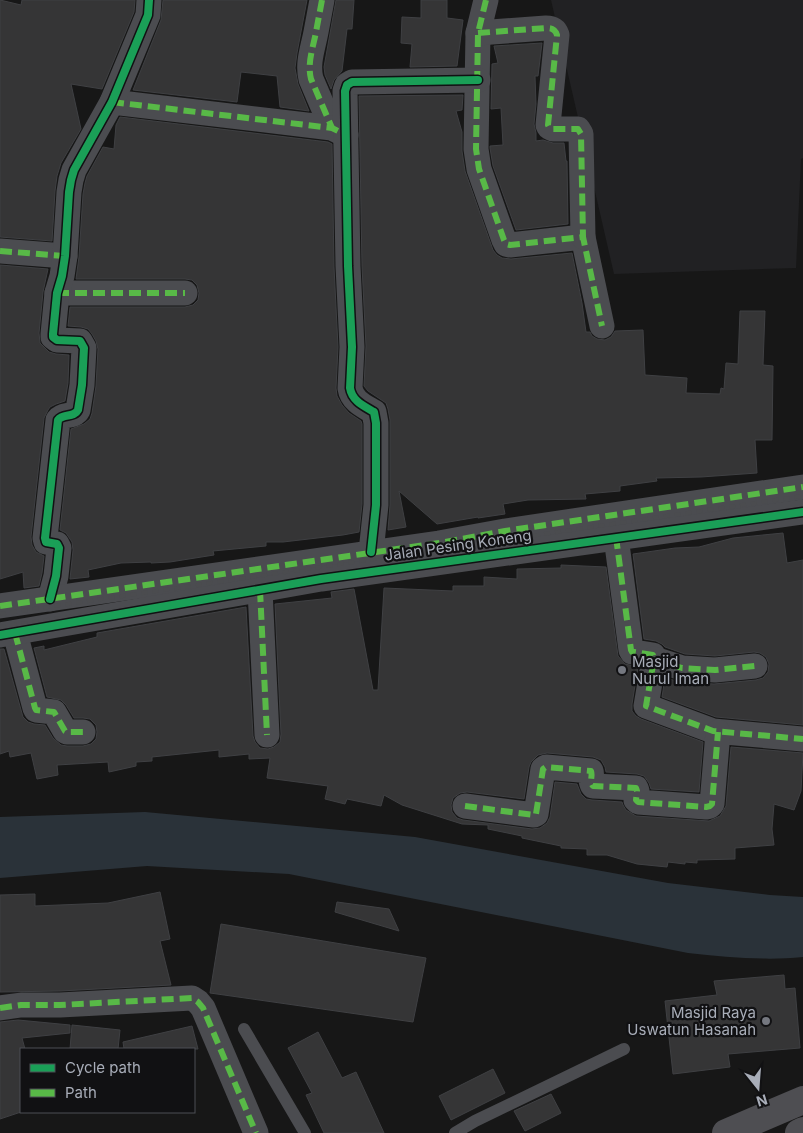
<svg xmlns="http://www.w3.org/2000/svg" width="803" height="1133" viewBox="0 0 803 1133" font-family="Inter,sans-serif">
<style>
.built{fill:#212123}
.water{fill:#2a3239}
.building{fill:#353536;stroke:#3f4043}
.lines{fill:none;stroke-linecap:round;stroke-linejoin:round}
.service{stroke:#4b4c50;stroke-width:12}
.minor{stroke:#4b4c50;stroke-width:25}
.trunk{stroke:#4e4e52;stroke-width:28}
.rail{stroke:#4b4c4f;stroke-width:4;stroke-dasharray:6 5;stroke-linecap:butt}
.quiet{stroke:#58b947;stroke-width:6;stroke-dasharray:12 6;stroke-linecap:butt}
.cycleway-casing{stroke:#111113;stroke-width:11}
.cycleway{stroke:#1a9f57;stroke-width:8}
.poi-dot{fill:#757880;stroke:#111113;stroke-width:2}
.labels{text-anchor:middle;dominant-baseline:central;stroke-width:4.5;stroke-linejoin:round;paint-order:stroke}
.street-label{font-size:15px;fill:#a8adb8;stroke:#111113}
.poi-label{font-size:15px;fill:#a8adb8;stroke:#111113;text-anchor:start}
</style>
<rect width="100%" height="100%" fill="#171717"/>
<polygon class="built" points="551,0 803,0 803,158 801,159 796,268 614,274"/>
<path class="water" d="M145,812L415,837L668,883L770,895L803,897V957C765,961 726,957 688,953L289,874L147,866L0,878V817Z"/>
<g class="building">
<polygon points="0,0 21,5 22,0 135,0 134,12 102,89 71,84 81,129 61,163 57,176 55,191 52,241 0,237"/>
<polygon points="163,0 307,0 297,53 295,68 298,84 309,111 280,107 277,76 241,72 237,102 133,90 161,20"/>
<polygon points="336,0 354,0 352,29 347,29 342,71 334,80 331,89 325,75 324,67"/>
<polygon points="421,0 447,0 447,18 463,20 457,66 410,67 412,44 401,43 402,17 421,18"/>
<polygon points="542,43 538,76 535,76 536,104 534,124 536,133 536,141 543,140 553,143 564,143 566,161 567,161 568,224 516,230 493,166 490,148 490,146 503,145 501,108 491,109 492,64 498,63 494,46"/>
<polygon points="463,95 462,110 456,111 462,132 462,151 465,171 493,250 497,255 502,258 511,259 572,253 582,303 586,332 590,332 592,336 597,339 605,340 611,337 615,331 643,330 645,375 687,378 686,393 720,394 721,388 724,389 726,363 738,364 740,311 765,311 763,365 773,366 772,440 755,440 757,473 701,477 656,478 657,481 620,486 620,491 585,494 586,499 528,500 503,504 505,514 478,518 478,517 437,524 399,491 406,527 388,530 390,505 390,420 388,409 386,403 368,391 364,386 366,346 362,266 359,96"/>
<polygon points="120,117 328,142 332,144 334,267 338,347 336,388 337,396 342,405 349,413 361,421 362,424 362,504 359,532 343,535 283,542 266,542 266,546 213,551 214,555 170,562 151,563 151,562 121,563 88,570 89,577 70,579 73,550 72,542 66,533 60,530 71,429 84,424 90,419 92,413 96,386 98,349 96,341 92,334 88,329 81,327 68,326 70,307 185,307 193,305 198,300 199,293 197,285 192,280 185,279 76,279 79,257 83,194 85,183 87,176 103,147 114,149 116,125"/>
<polygon points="0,265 48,269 43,292 39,333 40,343 49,352 56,354 69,355 68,383 65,401 56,404 50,407 48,410 44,418 31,537 32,545 36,552 44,556 42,573 39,586 24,588 23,572 0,579"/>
<polygon points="783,533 787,563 803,560 803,725 716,717 662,697 665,678 681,682 714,684 756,680 763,678 768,672 769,664 766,657 760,653 754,652 715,656 685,654 665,647 662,644 656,641 644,639 633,554 675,548 699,547 733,538"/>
<polygon points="561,565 606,567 618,656 625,664 638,667 632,704 632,711 636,716 641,719 703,742 699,792 651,789 649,783 644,776 637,774 606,772 605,767 601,760 593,757 547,753 538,755 531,762 529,767 524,799 467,792 460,793 453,798 451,805 452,812 457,818 463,820 532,829 540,828 547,823 550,817 555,782 577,784 581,794 586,799 592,800 622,802 623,805 626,810 636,816 709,821 720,816 726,806 731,747 803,753 801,791 794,810 774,804 772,829 774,845 735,848 735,859 697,860 697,863 685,862 685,864 668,862 667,867 637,864 607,855 587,855 587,849 561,848 561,846 522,838 522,836 488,829 488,825 462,824 402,805 384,795 381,806 347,799 345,804 325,799 328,786 267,778 270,758 249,759 249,754 219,757 219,750 152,757 152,761 136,762 136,766 109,772 108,762 57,765 58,775 37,779 31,753 10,757 9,751 0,754 0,649 4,649 23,717 28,722 34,724 45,725 53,738 61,745 67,746 83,746 91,744 96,739 97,732 96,725 90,719 83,718 74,718 66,705 61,700 47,697 34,648 44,646 44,650 97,637 97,633 246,607 253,736 255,742 260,748 268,749 274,747 280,742 281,734 275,604 332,598 331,592 354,589 373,690 378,690 384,588 453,591 453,586 484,586 484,577 517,579 517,569 561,568"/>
<polygon points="160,892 170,939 160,941 171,985 60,991 0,992 0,895 35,894 35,906 108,903"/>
<polygon points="337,902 389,909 399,931 335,912"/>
<polygon points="221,924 426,958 413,1022 210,993"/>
<polygon points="784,975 785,989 795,988 800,1048 728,1054 730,1067 673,1074 665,1001 717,995 714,981"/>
<polygon points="18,1020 70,1025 70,1033 22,1038 25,1049 21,1049 21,1112 0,1119 0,1022"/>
<polygon points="72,1025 120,1030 118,1049 70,1049"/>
<polygon points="192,1026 198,1049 124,1049 123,1042"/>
<polygon points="318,1032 342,1078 356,1072 384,1133 324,1133 306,1095 312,1093 288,1048"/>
<polygon points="493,1069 505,1093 451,1120 439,1096"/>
<polygon points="551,1094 561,1113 525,1131 514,1111"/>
</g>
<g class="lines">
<g class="service">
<polyline points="244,1029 305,1133"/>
<polyline points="455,1133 475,1121 624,1049"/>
</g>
<g class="minor">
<path d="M322,0C320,11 318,21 316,32C313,48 307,63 311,79L332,128"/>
<polyline points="486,0 478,33 476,149 479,169 504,240 506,244 510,245 583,237 602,326"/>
<path d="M478,33L546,28C552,28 555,29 557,35L548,125L549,127L553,129H578L581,134L583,237"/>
<polyline points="112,102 332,128 346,135"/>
<polyline points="0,251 65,256"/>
<polyline points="57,293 185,293"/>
<polyline points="616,537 631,650 632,652 634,652 653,655 654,659 646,706 713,731 803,739"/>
<path d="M371,552L376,505V423L374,412C364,406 352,401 350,388L352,347L348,266L345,91L347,85L352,82L478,80"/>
<polyline points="260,590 267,735"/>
<path d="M50,599L56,576L59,548L57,544L46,542L45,538L58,420C63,413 74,418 78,410L82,385L84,348L80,341L57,340L53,337V334L57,293L62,276L65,256L69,192L71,180L74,170L112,102L148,15L149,0"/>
<polyline points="0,606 439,543 505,531 803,487"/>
<polyline points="15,633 35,708 36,710 54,712 65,731 67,732 83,732"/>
<polyline points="0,635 321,579 803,512"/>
<polyline points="654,659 682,668 715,670 755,666"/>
<path d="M465,806L534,815L536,814L543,769L546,767L591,771C593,776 589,781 593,786L636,788L637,791L636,800L638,802L706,807L710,806L712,804L718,732"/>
<polyline points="0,1008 21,1005 60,1005 192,998 198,1002 203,1008 256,1133"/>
</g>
<g class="trunk">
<polyline points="726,1133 803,1100"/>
<polyline points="799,1133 803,1131"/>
</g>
<g class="rail">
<polyline points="0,614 803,496"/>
<polyline points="0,627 803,509"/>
</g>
<g class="quiet">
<path d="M322,0C320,11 318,21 316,32C313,48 307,63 311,79L332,128"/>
<polyline points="486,0 478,33 476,149 479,169 504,240 506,244 510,245 583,237 602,326"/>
<path d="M478,33L546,28C552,28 555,29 557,35L548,125L549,127L553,129H578L581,134L583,237"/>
<polyline points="112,102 332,128 346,135"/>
<polyline points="0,251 65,256"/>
<polyline points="57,293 185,293"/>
<polyline points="616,537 631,650 632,652 634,652 653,655 654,659 646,706 713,731 803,739"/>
<polyline points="260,590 267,735"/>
<polyline points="0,606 439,543 505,531 803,487"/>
<polyline points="15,633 35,708 36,710 54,712 65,731 67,732 83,732"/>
<polyline points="654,659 682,668 715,670 755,666"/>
<path d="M465,806L534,815L536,814L543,769L546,767L591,771C593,776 589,781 593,786L636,788L637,791L636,800L638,802L706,807L710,806L712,804L718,732"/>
<polyline points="0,1008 21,1005 60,1005 192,998 198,1002 203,1008 256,1133"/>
</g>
<defs>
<g id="cycleway">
<path d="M371,552L376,505V423L374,412C364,406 352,401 350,388L352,347L348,266L345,91L347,85L352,82L478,80"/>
<path d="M50,599L56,576L59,548L57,544L46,542L45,538L58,420C63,413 74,418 78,410L82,385L84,348L80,341L57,340L53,337V334L57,293L62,276L65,256L69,192L71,180L74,170L112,102L148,15L149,0"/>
<polyline points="0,635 321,579 803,512"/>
</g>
</defs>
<use href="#cycleway" class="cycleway-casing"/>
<use href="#cycleway" class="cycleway"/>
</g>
<g class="poi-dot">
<circle cx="622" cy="670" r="5"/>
<circle cx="766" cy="1021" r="5"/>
</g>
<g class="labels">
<g class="street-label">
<text transform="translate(458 545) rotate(-8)">Jalan Pesing Koneng</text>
</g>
<g class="poi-label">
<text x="632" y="661">Masjid<tspan x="632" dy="17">Nurul Iman</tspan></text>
<text x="756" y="1012" text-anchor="end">Masjid Raya<tspan x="756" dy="17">Uswatun Hasanah</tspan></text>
</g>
</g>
<rect x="20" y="1048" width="175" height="65" fill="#111113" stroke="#4d4f55"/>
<rect x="30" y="1064" width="25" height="8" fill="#1a9f57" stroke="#4d4f55"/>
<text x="65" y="1073" font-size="15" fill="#a8adb8">Cycle path</text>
<rect x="30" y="1089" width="25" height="8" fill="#58b947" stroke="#4d4f55"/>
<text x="65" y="1098" font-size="15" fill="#a8adb8">Path</text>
<g transform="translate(758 1088) rotate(163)" stroke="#111113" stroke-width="4" paint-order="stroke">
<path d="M0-4L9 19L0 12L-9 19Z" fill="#a8adb8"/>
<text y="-8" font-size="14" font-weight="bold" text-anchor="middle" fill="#a8adb8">N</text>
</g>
</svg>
